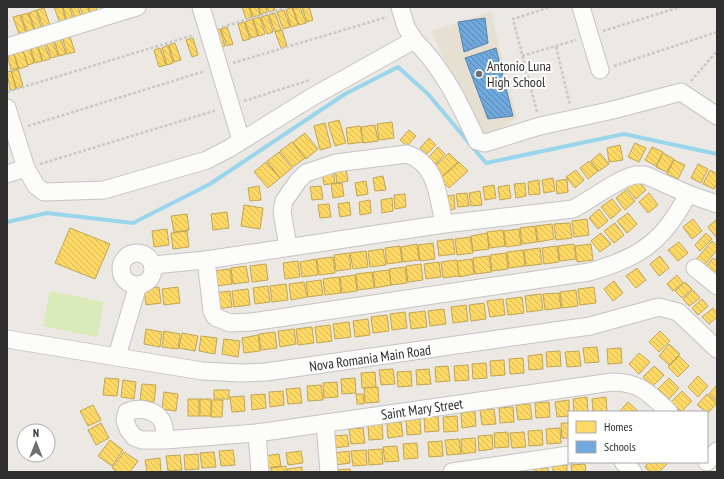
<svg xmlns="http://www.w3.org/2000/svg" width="724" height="479" viewBox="0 0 724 479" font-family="'PT Sans Narrow',sans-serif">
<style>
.education{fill:#e6e0d3}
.pitch{fill:#d9eabb}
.homes{fill:url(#homes-back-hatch);stroke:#c0a655}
.schools{fill:url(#schools-back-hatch);stroke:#5c83a8}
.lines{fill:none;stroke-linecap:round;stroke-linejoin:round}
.stream{stroke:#99d6ec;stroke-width:4}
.minor-casing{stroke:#c5c4c5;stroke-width:19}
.path{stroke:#c9c9c8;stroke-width:2.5;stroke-dasharray:3 2;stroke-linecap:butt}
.minor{stroke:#fcfcfb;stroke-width:17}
.poi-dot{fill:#706f6e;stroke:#fff;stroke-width:1.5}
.labels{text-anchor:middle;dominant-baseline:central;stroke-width:4;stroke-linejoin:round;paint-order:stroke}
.poi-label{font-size:14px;fill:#2e2e2e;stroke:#fff;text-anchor:start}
.street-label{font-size:14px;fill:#2e2e2e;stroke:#fff}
</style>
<defs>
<pattern id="homes-back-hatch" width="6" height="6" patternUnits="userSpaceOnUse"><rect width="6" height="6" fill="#ffd966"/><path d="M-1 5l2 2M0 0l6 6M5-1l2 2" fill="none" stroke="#dbbb59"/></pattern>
<pattern id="schools-back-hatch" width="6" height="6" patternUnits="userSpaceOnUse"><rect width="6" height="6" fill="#6fa8dc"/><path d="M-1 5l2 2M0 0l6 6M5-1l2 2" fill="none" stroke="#5c89b3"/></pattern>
</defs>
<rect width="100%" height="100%" fill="#ece8e4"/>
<polygon class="education" points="491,12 517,118 481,140 431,31"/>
<polygon class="pitch" points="50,291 104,302 97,337 43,326"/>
<g class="homes">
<polygon points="54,7 62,7 66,21 60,23"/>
<polygon points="63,7 70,7 73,19 67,21"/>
<polygon points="71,7 78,7 81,16 75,18"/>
<polygon points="80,7 88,7 90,14 83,16"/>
<polygon points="89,7 96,7 97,12 91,14"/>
<polygon points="242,7 249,7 252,17 246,19"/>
<polygon points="250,7 258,7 260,15 253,17"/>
<polygon points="259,7 266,7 267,12 261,14"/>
<polygon points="267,7 274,7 275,10 269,12"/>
<polygon points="292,7 298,25 291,27 286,10"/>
<polygon points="300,7 306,23 299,25 293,8"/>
<polygon points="302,7 309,7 313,20 307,22"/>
<polygon points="44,8 50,25 43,27 37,10"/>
<polygon points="36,10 41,27 35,29 29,13"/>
<polygon points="284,10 290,27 283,29 277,12"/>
<polygon points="28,13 34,30 27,32 21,15"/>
<polygon points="275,13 281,30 275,32 269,15"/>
<polygon points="20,15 26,32 19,34 13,17"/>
<polygon points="268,15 273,32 267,34 261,17"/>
<polygon points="260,17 265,34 259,36 253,19"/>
<polygon points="252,19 258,36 251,38 245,22"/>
<polygon points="244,22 250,39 243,41 238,24"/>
<polygon points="227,27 233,44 227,46 221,29"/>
<polygon points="220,29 225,46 219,48 213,31"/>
<polygon points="282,30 287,46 281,48 275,32"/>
<polygon points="69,34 75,52 67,54 62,36"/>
<polygon points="60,37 66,54 59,56 54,39"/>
<polygon points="193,38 198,55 192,57 186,40"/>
<polygon points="52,39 58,56 51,58 46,41"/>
<polygon points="44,42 50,59 43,61 37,44"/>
<polygon points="175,43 181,60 174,62 169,45"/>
<polygon points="37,44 42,61 35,63 30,46"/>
<polygon points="168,45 173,63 167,65 162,48"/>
<polygon points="29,46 34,63 28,65 22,48"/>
<polygon points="22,48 28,66 19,69 13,51"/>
<polygon points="160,48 166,65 159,67 154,50"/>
<polygon points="13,51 18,68 11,70 7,53"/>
<polygon points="18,69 23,86 17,89 11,72"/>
<polygon points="11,71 16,89 10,90 7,72"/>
<polygon points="339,120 346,143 335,146 328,123"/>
<polygon points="392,122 394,138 379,140 377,124"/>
<polygon points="325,123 331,147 320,150 314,126"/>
<polygon points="375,125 378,141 363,143 361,127"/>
<polygon points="360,126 363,142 348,144 346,128"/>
<polygon points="409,130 416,136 407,146 400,140"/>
<polygon points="305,133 318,149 306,159 293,142"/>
<polygon points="429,138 436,145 427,154 420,148"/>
<polygon points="292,142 305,158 293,167 280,151"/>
<polygon points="635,143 646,148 639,162 628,157"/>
<polygon points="620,145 623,160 609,162 607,148"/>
<polygon points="438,147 445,154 436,164 429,157"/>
<polygon points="652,147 663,152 656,166 645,160"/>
<polygon points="279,152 292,168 280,178 267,161"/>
<polygon points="449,153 458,162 439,179 431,170"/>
<polygon points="600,153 609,164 599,171 591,161"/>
<polygon points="663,153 674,159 667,172 656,167"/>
<polygon points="674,160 685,165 678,179 667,174"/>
<polygon points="589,161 598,171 588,179 580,168"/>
<polygon points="266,162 280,178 268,188 254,172"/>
<polygon points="459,162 468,171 449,188 440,179"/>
<polygon points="698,164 708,169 701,183 691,178"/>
<polygon points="346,168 348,181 337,183 335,169"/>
<polygon points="333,170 335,183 324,185 322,171"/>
<polygon points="576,170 584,180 575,188 566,177"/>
<polygon points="710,170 717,174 717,183 714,189 703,184"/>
<polygon points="383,176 386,190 375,191 373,178"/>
<polygon points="553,178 555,191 544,193 542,180"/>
<polygon points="567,179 568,192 557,194 556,181"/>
<polygon points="637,179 646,190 636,199 626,187"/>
<polygon points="539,180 540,194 529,195 528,182"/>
<polygon points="366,181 368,194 357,196 355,183"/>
<polygon points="342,183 344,196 333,198 331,184"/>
<polygon points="525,183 526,196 516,198 514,184"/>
<polygon points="494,185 496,198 485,200 483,187"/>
<polygon points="509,185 511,198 500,200 498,187"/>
<polygon points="259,186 261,200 250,201 248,188"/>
<polygon points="321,186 323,199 312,200 310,187"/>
<polygon points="626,190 635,201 625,210 616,198"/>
<polygon points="480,191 482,205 471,206 469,193"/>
<polygon points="467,193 469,206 458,207 456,194"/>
<polygon points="649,193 658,205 648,213 639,202"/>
<polygon points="405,194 406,207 395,209 394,195"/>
<polygon points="454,195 455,209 444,210 443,197"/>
<polygon points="392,198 393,211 382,213 381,200"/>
<polygon points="612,199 621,210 611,219 601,207"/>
<polygon points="370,200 371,213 360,215 359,202"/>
<polygon points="349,202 351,215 340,217 338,204"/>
<polygon points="329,204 331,217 320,218 318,205"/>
<polygon points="244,205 263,208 260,229 241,226"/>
<polygon points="599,209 608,221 598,229 589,218"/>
<polygon points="227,212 229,228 213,230 211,214"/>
<polygon points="628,213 637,224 627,233 617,221"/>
<polygon points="187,214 189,230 174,232 171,216"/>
<polygon points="587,219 589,235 574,237 572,221"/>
<polygon points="693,219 702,231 692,239 683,227"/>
<polygon points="717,219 717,238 708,227"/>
<polygon points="570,223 572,238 556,240 554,224"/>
<polygon points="615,223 624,235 614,243 604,231"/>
<polygon points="552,224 554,239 538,242 536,226"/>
<polygon points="535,226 537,242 522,244 520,228"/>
<polygon points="70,228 110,244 95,279 55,263"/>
<polygon points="167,229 169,245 154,247 152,231"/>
<polygon points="519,229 521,245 506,247 504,231"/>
<polygon points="503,230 505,246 490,248 487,232"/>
<polygon points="187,231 189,247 173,249 171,233"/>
<polygon points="487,233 489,249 473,251 471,236"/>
<polygon points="601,233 611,244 600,252 591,241"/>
<polygon points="706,233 712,239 700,251 695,245"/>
<polygon points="470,237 473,253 457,255 455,239"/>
<polygon points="453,239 455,254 439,256 437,241"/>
<polygon points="712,241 717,246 717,250 701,269 693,263"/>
<polygon points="679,242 688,253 678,261 668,250"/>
<polygon points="433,243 435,259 420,261 418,245"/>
<polygon points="417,244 419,260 403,262 401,247"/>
<polygon points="574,244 576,259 560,261 558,246"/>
<polygon points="591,244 593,260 577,262 575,246"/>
<polygon points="400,246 402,262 387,264 385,248"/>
<polygon points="557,246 559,262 544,264 542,248"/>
<polygon points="540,248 542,264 526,266 524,250"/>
<polygon points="383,249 386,265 370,267 368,251"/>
<polygon points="523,250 525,266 509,268 507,252"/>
<polygon points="366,251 368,267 353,269 350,253"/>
<polygon points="349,253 351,269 336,271 334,255"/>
<polygon points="506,253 508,269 492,271 490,255"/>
<polygon points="489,256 491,272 475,274 473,258"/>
<polygon points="660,256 669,268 659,276 650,264"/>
<polygon points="333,257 335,273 319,275 317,259"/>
<polygon points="713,258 717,261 717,274 713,279 703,270"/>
<polygon points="316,259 318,275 302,277 300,262"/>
<polygon points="472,259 474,274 459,277 457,261"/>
<polygon points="457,260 459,276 443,278 441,262"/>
<polygon points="298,261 300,277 285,279 283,263"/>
<polygon points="439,262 441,277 426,279 424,264"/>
<polygon points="266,264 268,280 252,282 250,266"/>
<polygon points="421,264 423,280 408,282 406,266"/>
<polygon points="246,266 249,282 233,284 231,268"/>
<polygon points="405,267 407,283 391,285 389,269"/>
<polygon points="637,268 646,280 636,288 626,276"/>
<polygon points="230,269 232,284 217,286 214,271"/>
<polygon points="389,270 391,285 375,288 373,272"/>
<polygon points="372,272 374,288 358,290 356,274"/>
<polygon points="355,275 357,291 342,293 340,277"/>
<polygon points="677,275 683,283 673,291 667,284"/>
<polygon points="339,277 341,293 325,295 323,279"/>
<polygon points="321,280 323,295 308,297 306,282"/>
<polygon points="614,281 623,293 613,301 604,289"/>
<polygon points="304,282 307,297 291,300 289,284"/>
<polygon points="685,282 692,289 682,298 675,291"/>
<polygon points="286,284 288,300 272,302 270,286"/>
<polygon points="268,286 270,302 255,304 253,288"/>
<polygon points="159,287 161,303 146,305 144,289"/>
<polygon points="178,287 180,303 164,305 162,289"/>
<polygon points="594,287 596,303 580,305 578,289"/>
<polygon points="248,289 250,305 234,307 232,291"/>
<polygon points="576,290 578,306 562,308 560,292"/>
<polygon points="693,290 700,298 689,306 683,299"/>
<polygon points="230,291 232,307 217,309 214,293"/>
<polygon points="559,293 561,308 545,310 543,294"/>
<polygon points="541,294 543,310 527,312 525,296"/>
<polygon points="522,297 524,313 508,315 506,299"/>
<polygon points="503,299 505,315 490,317 487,301"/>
<polygon points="702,299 708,306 698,315 692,308"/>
<polygon points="484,303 486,319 471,321 469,305"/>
<polygon points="466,305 468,321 453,323 451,307"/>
<polygon points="713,308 717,313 717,317 709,324 702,317"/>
<polygon points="444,309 446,324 430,326 428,311"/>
<polygon points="425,311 427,327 411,329 409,313"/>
<polygon points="405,312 407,328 392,330 390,314"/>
<polygon points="387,315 389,331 373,333 371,317"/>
<polygon points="368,319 370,335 355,337 353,321"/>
<polygon points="349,322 351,337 335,339 333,324"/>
<polygon points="330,325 332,341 317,343 315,327"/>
<polygon points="312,327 314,343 298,345 296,329"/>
<polygon points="146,329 162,332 160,347 144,344"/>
<polygon points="294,329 296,344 280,347 278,331"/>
<polygon points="164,331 180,334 178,349 162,347"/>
<polygon points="660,331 670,341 659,352 649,342"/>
<polygon points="275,332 277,348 261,350 259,334"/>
<polygon points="182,333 198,336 195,351 179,348"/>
<polygon points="258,335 260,351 244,353 242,338"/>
<polygon points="201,336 217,338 215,354 199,351"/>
<polygon points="224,339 240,341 238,357 222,354"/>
<polygon points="669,344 680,354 669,365 659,356"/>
<polygon points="597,347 599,362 585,363 583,348"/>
<polygon points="621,348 622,363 608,364 607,349"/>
<polygon points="560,351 561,366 547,367 546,352"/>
<polygon points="579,351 581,366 567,367 565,352"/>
<polygon points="639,353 650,362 639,374 629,364"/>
<polygon points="542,354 543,369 529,370 528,356"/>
<polygon points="679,356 689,366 678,377 668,367"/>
<polygon points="523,358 524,373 510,374 509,359"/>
<polygon points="504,360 505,375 491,376 490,361"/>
<polygon points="486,363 487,378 473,379 472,364"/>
<polygon points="468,365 469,380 455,381 454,366"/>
<polygon points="448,366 450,381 436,382 435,367"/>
<polygon points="654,366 664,375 653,386 643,377"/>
<polygon points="393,369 395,384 381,385 379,370"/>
<polygon points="429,369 431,384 417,385 416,370"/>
<polygon points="411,371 412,386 398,387 397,372"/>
<polygon points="375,372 376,387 362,388 361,373"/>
<polygon points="698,376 708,386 698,397 688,387"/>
<polygon points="105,378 119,379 117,396 103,395"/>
<polygon points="355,378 356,393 342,394 341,379"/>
<polygon points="669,378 679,388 669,399 658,389"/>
<polygon points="123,380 136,382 134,399 121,397"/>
<polygon points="337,382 338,397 324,398 323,383"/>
<polygon points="142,384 156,385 154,402 140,400"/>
<polygon points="321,385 323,400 308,401 307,386"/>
<polygon points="717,385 717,401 709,394"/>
<polygon points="378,387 379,402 365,403 364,388"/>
<polygon points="300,388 302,403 288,404 286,389"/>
<rect x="214" y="390" width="15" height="9"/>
<polygon points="283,391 284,405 270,407 269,392"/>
<polygon points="682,391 692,401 681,412 671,402"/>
<polygon points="164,392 178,394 176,411 162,409"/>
<polygon points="265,394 266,408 252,410 251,395"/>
<polygon points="356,394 363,394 364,404 357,404"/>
<polygon points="707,394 717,403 707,414 707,412 697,405"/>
<polygon points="244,396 245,411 232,412 230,397"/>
<polygon points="587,397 588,412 574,412 573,399"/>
<polygon points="606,397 607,412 593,412 592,399"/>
<rect x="188" y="399" width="11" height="17"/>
<rect x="200" y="399" width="11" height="17"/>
<polygon points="212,400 223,400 222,417 211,417"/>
<polygon points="569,400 569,416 557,417 555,402"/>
<polygon points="549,402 550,417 536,418 535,403"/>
<polygon points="628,402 639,412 619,412"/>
<polygon points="530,404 532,419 518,420 516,405"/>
<polygon points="93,405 101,420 88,426 80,411"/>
<polygon points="513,407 514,422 500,423 499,408"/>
<polygon points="494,409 496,424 482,425 480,410"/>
<polygon points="475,411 476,426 462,428 461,413"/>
<polygon points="438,416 439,431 425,432 424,417"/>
<polygon points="457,416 458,431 444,432 443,417"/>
<polygon points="420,419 421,434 407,435 406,420"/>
<polygon points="401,422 403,436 388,438 387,423"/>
<polygon points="101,423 109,438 96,445 88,430"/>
<polygon points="561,423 569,423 569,438 562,438"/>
<polygon points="382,424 383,439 369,440 368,425"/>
<polygon points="363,428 365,443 351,444 349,429"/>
<polygon points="560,428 561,443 547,444 546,429"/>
<polygon points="542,430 543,445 529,446 528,431"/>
<polygon points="508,432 509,447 495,448 494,433"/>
<polygon points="524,432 526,447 512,448 510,433"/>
<polygon points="347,435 349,446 334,448 332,436"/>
<polygon points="492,435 493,449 479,451 478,436"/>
<polygon points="475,438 476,452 462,454 461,439"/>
<polygon points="459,439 461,454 447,455 445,440"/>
<polygon points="110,440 123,450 112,466 98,456"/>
<polygon points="442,441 443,456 429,457 428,442"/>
<polygon points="417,443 418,458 404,459 403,444"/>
<polygon points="397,446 399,461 385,462 383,447"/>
<polygon points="382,449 383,464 369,465 368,450"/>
<polygon points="233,450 235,465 221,466 219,451"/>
<polygon points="366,450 367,465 353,466 351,451"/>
<polygon points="301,451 303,463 288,465 286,453"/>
<polygon points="349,451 350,463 335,465 334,453"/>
<polygon points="124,452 138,461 130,472 117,472 112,468"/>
<polygon points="214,452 216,467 202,468 200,453"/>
<polygon points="198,454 199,469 185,470 184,455"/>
<polygon points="279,454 281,466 266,468 264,456"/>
<polygon points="180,455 182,470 168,471 166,456"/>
<polygon points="160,458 161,472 147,472 145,460"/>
<polygon points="649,462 665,462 667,464 659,472 650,472 645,467"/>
<polygon points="585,464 586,472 572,472 571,465"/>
<polygon points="567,465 567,472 553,472 553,466"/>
<polygon points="286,466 286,472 271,472 271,468"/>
<polygon points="302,467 302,472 287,472 287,469"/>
<polygon points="548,468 548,472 534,472 534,469"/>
<polygon points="350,469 351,472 336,472 335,470"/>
</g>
<g class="schools">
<polygon points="485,18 488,43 464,52 458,22"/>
<polygon points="496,48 513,116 488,119 465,58"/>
</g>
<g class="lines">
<polyline class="stream" points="7,222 47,213 133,223 210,184 345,94 398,67 428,94 486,163 624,134 717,154"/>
<defs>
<g id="minor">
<polyline points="201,7 241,140"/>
<polyline points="400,7 406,27 414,40"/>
<polyline points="581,7 600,70"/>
<polyline points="7,47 137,7"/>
<path d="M7,108L26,168L36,186L44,192L104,190L207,160L230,148L312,97L414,40C443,68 460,104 477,141L485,143L540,126L613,110L681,92L717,116"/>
<polyline points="7,174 26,168"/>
<path d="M635,175H645L688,194C664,241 640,258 589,272L251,322L230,323L215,317L212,311L206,260L444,224L573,209C591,200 617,179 635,175Z"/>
<polyline points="688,194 717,204"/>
<path d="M288,247L282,211L284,201L298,181L306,173L336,163L407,154C437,164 438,196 444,224"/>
<circle cx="137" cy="269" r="16"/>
<polyline points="153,265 206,260"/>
<polyline points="695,268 717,286"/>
<polyline points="7,339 202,371 241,373 266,372 590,326 659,307 678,312 717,349"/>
<polyline points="117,356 138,285"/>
<polyline points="325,423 329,472"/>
<polyline points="257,433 260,472"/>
<path d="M165,440C165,434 165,426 162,421C155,409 138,407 127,412L125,420L128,429L134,437L142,440H165L257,433L612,382C640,382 650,394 669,412"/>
<polyline points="623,462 633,472"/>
<polyline points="707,462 717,451"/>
<polyline points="452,472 569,455"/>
</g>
</defs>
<use href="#minor" class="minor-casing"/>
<g class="path">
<polyline points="222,27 288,7"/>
<polyline points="603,31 680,7"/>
<polyline points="556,47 570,105"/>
<polyline points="522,56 576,40"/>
<polyline points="233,63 387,17"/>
<polyline points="614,66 717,32"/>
<polyline points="691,81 717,51"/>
<polyline points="7,92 194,35"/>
<polyline points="244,101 310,80"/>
<polyline points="537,112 513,19 550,7"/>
<polyline points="28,126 205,71"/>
<polyline points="40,164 217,110"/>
</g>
<use href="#minor" class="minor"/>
</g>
<circle class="poi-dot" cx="479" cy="74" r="4"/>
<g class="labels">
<g class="poi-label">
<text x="487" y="66">Antonio Luna<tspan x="487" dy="16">High School</tspan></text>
</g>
<g class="street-label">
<text transform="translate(370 358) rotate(-8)">Nova Romania Main Road</text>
<text transform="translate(422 409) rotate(-8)">Saint Mary Street</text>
</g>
</g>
<rect width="724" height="479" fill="none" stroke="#2e2e2e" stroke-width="16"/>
<rect x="568" y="411" width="140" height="52" fill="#ffffff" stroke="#ababab"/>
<rect x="576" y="421" width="20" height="12" fill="#ffd966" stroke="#ababab"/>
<text x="604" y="431" font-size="12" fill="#2e2e2e">Homes</text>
<rect x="576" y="441" width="20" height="12" fill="#6fa8dc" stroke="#ababab"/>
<text x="604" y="451" font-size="12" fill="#2e2e2e">Schools</text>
<g transform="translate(36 443)"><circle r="19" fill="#ffffff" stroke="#ababab"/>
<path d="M0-3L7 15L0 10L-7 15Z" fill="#706f6e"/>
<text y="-6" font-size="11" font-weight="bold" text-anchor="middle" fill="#2e2e2e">N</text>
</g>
</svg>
